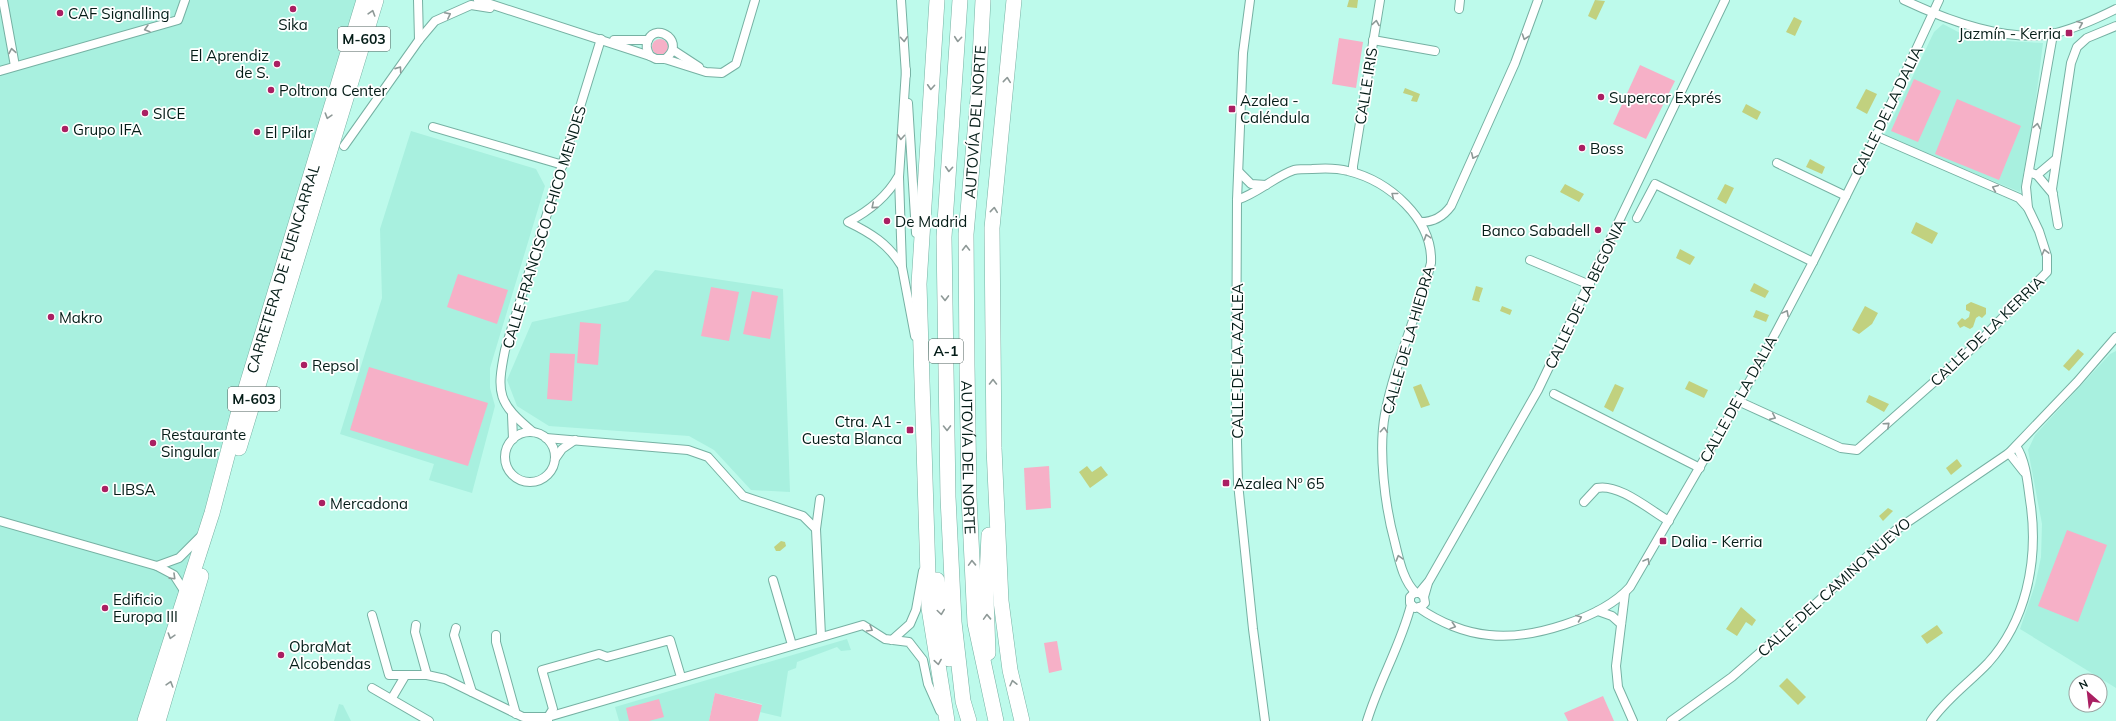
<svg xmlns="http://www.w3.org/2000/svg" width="2116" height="721" viewBox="0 0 2116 721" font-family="Mulish,sans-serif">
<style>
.built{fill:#a8f0df}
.green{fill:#f6b0c7}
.water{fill:#c1d17f}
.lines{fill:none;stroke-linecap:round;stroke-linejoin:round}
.street-casing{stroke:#76b1a3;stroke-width:10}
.highway-casing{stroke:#76b1a3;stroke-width:16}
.street{stroke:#fff;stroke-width:8}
.highway{stroke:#fff;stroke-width:15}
.oneway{stroke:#8e9997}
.poi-dot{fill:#aa1f62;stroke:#fff;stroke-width:1.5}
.labels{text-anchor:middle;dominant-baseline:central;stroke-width:3.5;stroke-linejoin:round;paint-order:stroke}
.shield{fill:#fff;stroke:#4f605d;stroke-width:1}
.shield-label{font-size:14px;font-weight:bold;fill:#041c17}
.poi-label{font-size:15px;fill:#041c17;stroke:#fff;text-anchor:start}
.street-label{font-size:15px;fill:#041c17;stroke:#fff}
</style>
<rect width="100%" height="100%" fill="#bdfaeb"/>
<g class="built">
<polygon points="0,0 365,0 148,721 0,721"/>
<polygon points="1943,24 1962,34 1990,40 2043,43 2033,122 2020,192 1884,136 1934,32"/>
<polygon points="411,131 536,169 545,186 490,368 490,388 495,406 472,493 429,480 434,464 340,434 382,298 380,229"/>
<polygon points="655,270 783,289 790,492 751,490 714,450 689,436 549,426 517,406 507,380 532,322 628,301"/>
<polygon points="2116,351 2116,688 2020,629 2035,585 2041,557 2042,524 2028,450 2035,435 2110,354"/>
<polygon points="847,639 851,650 841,651 837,647 797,662 796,668 788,671 781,717 760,712 762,704 715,693 709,721 619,721 615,707"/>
<polygon points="339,704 343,705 351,721 334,721"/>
</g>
<g class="green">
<polygon points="1339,38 1363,42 1356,88 1332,84"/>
<circle cx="660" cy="47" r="8"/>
<polygon points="1640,65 1675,81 1646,139 1613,124"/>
<polygon points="1914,79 1941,91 1918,142 1891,131"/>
<polygon points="1957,99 2021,126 1999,180 1935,154"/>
<polygon points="458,274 508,290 497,324 447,307"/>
<polygon points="711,287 739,292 729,341 701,336"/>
<polygon points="752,291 778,296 770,339 743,334"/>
<polygon points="580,322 601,324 598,365 577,363"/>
<polygon points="550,353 575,354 572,401 547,399"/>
<polygon points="369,367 488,403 468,466 350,430"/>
<polygon points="1049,466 1051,508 1026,510 1024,468"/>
<polygon points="2067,530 2107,545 2078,622 2038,606"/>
<polygon points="1057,641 1062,670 1049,673 1044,643"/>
<polygon points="715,693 762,705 758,721 709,721"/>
<polygon points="1603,696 1614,721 1568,721 1564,713"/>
<polygon points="659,699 664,717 649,721 629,721 626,708"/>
</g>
<g class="water">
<polygon points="1349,0 1358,0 1357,8 1347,7"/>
<polygon points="1595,0 1605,1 1596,20 1588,16"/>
<polygon points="1794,17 1802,21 1795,36 1786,32"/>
<polygon points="1405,88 1420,94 1417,102 1411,101 1413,96 1403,93"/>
<polygon points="1866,89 1877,94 1867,114 1856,108"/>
<polygon points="1746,104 1761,112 1757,120 1742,112"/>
<polygon points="1810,159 1825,167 1822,174 1806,167"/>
<polygon points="1565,184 1584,194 1579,202 1560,192"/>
<polygon points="1725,184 1734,188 1726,204 1717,199"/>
<polygon points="1916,222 1938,233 1932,244 1911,233"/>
<polygon points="1680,249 1695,257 1690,265 1676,258"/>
<polygon points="1754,283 1769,291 1765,298 1750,291"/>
<polygon points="1476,286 1483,288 1479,300 1480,302 1472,300"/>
<polygon points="1971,302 1986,308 1986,314 1982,318 1979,316 1976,318 1973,327 1970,329 1964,326 1960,328 1957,323 1962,318 1965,320 1969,317 1970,312 1966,310 1966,305"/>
<polygon points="1502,306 1512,310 1510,315 1500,311"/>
<polygon points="1865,306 1878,313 1872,324 1859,334 1852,330"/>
<polygon points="1756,310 1769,315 1766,322 1753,317"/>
<polygon points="2078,349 2084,354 2069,371 2063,366"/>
<polygon points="1689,381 1708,390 1704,398 1685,389"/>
<polygon points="1421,384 1430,405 1421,408 1413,387"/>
<polygon points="1615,384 1624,388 1613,412 1604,407"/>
<polygon points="1869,395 1889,404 1884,412 1866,402"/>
<polygon points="1957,459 1962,466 1951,475 1946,468"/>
<polygon points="1087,466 1092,472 1101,466 1108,475 1090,488 1079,472"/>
<polygon points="1888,508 1893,511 1883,521 1879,516"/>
<polygon points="781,541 785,542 786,546 780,551 776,551 774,547"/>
<polygon points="1741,607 1756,620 1752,626 1746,622 1737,636 1726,629"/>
<polygon points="1937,625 1943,633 1927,644 1921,636"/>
<polygon points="1787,678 1806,697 1798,705 1779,686"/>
</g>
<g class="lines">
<defs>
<g id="street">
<polyline points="3,0 15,66"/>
<polyline points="418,0 419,40"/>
<polyline points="478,0 650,56 656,59 665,59 706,72 722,73 736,64 755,0"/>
<polyline points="901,0 906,75"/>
<polyline points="1250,0 1243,53 1237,200 1236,401 1238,483 1253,629 1265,721"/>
<path d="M1904,0C1946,20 2010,44 2056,33C2076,28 2098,18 2116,9"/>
<polyline points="1459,9 1460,0"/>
<polyline points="614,40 648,40"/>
<polyline points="1373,40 1435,51"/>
<polyline points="673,50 699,67"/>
<path d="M650,56C647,51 645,46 648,40C657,21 687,43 665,59"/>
<polyline points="906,70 899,177 902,267 915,336"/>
<polyline points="0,71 178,20 185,0"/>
<polyline points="908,103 916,233"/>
<polyline points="433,127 563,165"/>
<polyline points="1876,136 2019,198 2028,208"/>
<polyline points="344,146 419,40 435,21 471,5 490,8"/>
<polyline points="1777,163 1846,196"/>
<polyline points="1239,172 1251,184 1266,185"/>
<polyline points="1353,172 1353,166 1380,0"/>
<polyline points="2029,172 2037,175 2053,194"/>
<polyline points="2037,175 2056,159"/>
<path d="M898,177C886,198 869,211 848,222C871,233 888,244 901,265"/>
<path d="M1237,200C1258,193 1274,177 1294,170C1299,169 1306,169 1312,169C1324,168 1337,168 1348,171C1389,181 1433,219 1431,263C1418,314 1395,362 1385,414C1378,451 1385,507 1395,543C1399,559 1403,581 1416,593"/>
<polyline points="1637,218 1655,184 1813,262"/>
<path d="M1421,222C1434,222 1443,217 1451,206L1515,63L1538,0"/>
<polyline points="2058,225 2052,189 2071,63 2077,47 2087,38 2116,26"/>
<polyline points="1530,260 1590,285"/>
<polyline points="1554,394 1700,468"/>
<polyline points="1738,401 1841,448 1857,450 1977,344 2047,272 2047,256 2039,231 2028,208 2026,187 2052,40 2055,33"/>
<polyline points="512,415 513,439"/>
<circle cx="530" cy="457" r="25"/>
<path d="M533,432C498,403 496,394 505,350L601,39"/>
<polyline points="546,438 688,450 708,457 743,496 803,516 816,529 821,636"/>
<polyline points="2009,453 2024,472"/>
<polyline points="555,459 562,449 575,440"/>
<path d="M1584,502L1597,488C1619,483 1651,511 1669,521"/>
<polyline points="0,521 157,566 174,575 185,592"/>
<polyline points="816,529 820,499"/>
<polyline points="157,566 179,558 200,537"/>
<polyline points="773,580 792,645"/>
<polyline points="1419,593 1429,581 1538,390 1725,0"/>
<polyline points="1625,593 1616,666 1618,687 1633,721"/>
<polyline points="1424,597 1420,593 1414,593 1410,597 1410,603 1415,608 1422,606 1425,603 1424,597 1428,583"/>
<path d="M1419,608C1439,622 1465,633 1489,635C1531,640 1602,618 1630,587L1756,370L1813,262L1876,136L1939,0"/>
<polyline points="1598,611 1612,616 1621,624"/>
<polyline points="372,615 389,675 427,675 445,679 523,717 548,717 553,709 542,670 599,654 607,657 670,640 681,677"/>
<polyline points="416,625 415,632 427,675"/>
<polyline points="456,628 454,635 472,692"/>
<polyline points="496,635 496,642 516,714"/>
<polyline points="892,640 910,624 916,610 923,571"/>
<polyline points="372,688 429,721"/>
<polyline points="392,698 405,676"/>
<polyline points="548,721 548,717 863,625 885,639 909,642 923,660 928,684 940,711"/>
<path d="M1367,721C1379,681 1401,645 1411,605"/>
<polyline points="1671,721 1732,677 1810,609 1896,530 2009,453 2077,382 2116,337"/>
<path d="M1931,721C1947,698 1969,683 1988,663C2026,621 2038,562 2031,507C2028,489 2027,462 2016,446"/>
</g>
<g id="highway">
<polyline points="937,0 919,284 929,608 947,721"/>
<polyline points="960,0 944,237 946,369 948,497 954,622 963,701 969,721"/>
<path id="s1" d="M983,0L978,98L966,234L967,365L969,497L975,623L996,721"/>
<polyline points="1014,0 992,228 994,448 1001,601 1010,670 1022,721"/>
<polyline points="239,448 376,0"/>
<polyline points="937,580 949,659"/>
<polyline points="988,653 986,597 989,535"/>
<path id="s2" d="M145,721L212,513L239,411L364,0"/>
<polyline points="158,721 201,576"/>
</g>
</defs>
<use href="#street" class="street-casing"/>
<use href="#highway" class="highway-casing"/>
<use href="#street" class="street"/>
<use href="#highway" class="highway"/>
</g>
<defs><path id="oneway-chevron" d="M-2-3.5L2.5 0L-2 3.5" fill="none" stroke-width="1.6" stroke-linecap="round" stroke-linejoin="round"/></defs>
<g class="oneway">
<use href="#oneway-chevron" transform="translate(372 13) rotate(-73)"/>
<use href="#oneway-chevron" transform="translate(448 15) rotate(-27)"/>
<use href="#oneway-chevron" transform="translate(1376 23) rotate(-81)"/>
<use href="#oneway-chevron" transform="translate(2080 24) rotate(-22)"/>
<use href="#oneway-chevron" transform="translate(147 29) rotate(164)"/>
<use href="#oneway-chevron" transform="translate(1525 37) rotate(109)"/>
<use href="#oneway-chevron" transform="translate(904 39) rotate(86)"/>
<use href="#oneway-chevron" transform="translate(958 39) rotate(95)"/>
<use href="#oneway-chevron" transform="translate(12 51) rotate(-100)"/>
<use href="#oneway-chevron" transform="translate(399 69) rotate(-55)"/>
<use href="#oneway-chevron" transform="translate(1007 80) rotate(-84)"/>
<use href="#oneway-chevron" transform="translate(931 87) rotate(94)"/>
<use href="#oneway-chevron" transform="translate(328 116) rotate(107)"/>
<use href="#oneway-chevron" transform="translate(2037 126) rotate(-80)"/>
<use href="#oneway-chevron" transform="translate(901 137) rotate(94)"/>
<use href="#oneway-chevron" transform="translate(1474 156) rotate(114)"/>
<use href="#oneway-chevron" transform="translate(949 169) rotate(94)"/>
<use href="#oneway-chevron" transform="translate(1995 188) rotate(-157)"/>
<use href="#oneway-chevron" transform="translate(1394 195) rotate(-141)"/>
<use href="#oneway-chevron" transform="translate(874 206) rotate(140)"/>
<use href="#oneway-chevron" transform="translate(994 210) rotate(-84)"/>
<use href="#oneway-chevron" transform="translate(1427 237) rotate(-108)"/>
<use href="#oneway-chevron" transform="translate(966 248) rotate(-90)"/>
<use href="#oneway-chevron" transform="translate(2045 252) rotate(-104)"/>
<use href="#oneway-chevron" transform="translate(945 298) rotate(89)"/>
<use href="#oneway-chevron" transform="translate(1786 313) rotate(-62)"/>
<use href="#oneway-chevron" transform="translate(993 382) rotate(-90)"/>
<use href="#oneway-chevron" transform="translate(1773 417) rotate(24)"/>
<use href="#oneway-chevron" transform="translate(1887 425) rotate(-42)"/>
<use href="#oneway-chevron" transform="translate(947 428) rotate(89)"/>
<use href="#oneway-chevron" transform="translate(1384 430) rotate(-86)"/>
<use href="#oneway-chevron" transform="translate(1399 558) rotate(-106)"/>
<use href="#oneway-chevron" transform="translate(1647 561) rotate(-60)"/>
<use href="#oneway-chevron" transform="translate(972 563) rotate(-92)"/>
<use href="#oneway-chevron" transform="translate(173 577) rotate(44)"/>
<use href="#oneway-chevron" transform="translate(941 612) rotate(82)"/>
<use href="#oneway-chevron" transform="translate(987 617) rotate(-92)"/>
<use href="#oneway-chevron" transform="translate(1579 618) rotate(-22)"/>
<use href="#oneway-chevron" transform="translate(1453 626) rotate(18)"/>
<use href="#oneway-chevron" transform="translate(870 629) rotate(31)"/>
<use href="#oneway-chevron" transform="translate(171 636) rotate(107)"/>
<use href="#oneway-chevron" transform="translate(938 662) rotate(81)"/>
<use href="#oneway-chevron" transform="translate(1013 683) rotate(-103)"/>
<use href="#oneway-chevron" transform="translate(170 684) rotate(-73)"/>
</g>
<g class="poi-dot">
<circle cx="293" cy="9" r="4"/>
<circle cx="60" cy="13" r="4"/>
<rect x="2065" y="29" width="8" height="8" rx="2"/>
<circle cx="277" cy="64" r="4"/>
<circle cx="271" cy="90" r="4"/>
<circle cx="1601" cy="97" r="4"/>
<rect x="1228" y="105" width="8" height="8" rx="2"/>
<circle cx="145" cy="113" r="4"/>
<circle cx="65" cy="129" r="4"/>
<circle cx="257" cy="132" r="4"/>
<circle cx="1582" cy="148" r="4"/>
<circle cx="887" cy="221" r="4"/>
<circle cx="1598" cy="230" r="4"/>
<circle cx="51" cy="317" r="4"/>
<circle cx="304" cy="365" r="4"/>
<rect x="906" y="426" width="8" height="8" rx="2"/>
<circle cx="153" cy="443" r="4"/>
<rect x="1222" y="479" width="8" height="8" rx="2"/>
<circle cx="105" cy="489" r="4"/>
<circle cx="322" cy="503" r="4"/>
<rect x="1659" y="537" width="8" height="8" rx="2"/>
<circle cx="105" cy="608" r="4"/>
<circle cx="281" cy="655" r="4"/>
</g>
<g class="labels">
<g class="shield">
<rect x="338" y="27" width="52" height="24" rx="3"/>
<rect x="929" y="339" width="34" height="24" rx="3"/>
<rect x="228" y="387" width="52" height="24" rx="3"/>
</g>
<g class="shield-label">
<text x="364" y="39">M-603</text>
<text x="946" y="351">A-1</text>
<text x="254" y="399">M-603</text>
</g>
<g class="poi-label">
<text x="68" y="13">CAF Signalling</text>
<text x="293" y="24" text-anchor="middle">Sika</text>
<text x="2061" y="33" text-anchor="end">Jazmín - Kerria</text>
<text x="269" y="55" text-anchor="end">El Aprendiz<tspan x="269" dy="17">de S.</tspan></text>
<text x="279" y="90">Poltrona Center</text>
<text x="1609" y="97">Supercor Exprés</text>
<text x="1240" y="100">Azalea -<tspan x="1240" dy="17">Caléndula</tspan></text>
<text x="153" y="113">SICE</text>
<text x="73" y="129">Grupo IFA</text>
<text x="265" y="132">El Pilar</text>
<text x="1590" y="148">Boss</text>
<text x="895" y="221">De Madrid</text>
<text x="1590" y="230" text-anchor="end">Banco Sabadell</text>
<text x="59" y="317">Makro</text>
<text x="312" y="365">Repsol</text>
<text x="902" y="421" text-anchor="end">Ctra. A1 -<tspan x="902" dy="17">Cuesta Blanca</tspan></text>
<text x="161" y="434">Restaurante<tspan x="161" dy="17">Singular</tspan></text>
<text x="1234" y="483">Azalea Nº 65</text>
<text x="113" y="489">LIBSA</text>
<text x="330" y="503">Mercadona</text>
<text x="1671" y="541">Dalia - Kerria</text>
<text x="113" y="599">Edificio<tspan x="113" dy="17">Europa III</tspan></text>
<text x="289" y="646">ObraMat<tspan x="289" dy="17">Alcobendas</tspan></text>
</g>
<g class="street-label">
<text transform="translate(1366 86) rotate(-81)">CALLE IRIS</text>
<text transform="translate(1887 111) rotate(-64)">CALLE DE LA DALIA</text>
<text transform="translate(975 122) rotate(-86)">AUTOVÍA DEL NORTE</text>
<text transform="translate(544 227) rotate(-73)">CALLE FRANCISCO CHICO MENDES</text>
<text stroke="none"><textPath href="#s2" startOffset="473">CARRETERA DE FUENCARRAL</textPath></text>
<text transform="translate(1585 294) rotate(-64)">CALLE DE LA BEGONIA</text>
<text transform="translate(1987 331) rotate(-44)">CALLE DE LA KERRIA</text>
<text transform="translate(1408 340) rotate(-74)">CALLE DE LA HIEDRA</text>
<text transform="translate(1237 361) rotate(-90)">CALLE DE LA AZALEA</text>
<text transform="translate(1738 399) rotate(-61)">CALLE DE LA DALIA</text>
<text stroke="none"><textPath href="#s1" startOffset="458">AUTOVÍA DEL NORTE</textPath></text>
<text transform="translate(1834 587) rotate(-42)">CALLE DEL CAMINO NUEVO</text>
</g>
</g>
<g transform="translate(2088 693) rotate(332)"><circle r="19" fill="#ffffff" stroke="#9ba4a2"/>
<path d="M0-3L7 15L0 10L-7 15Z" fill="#aa1f62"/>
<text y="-6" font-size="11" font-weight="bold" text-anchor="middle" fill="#041c17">N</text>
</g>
</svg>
